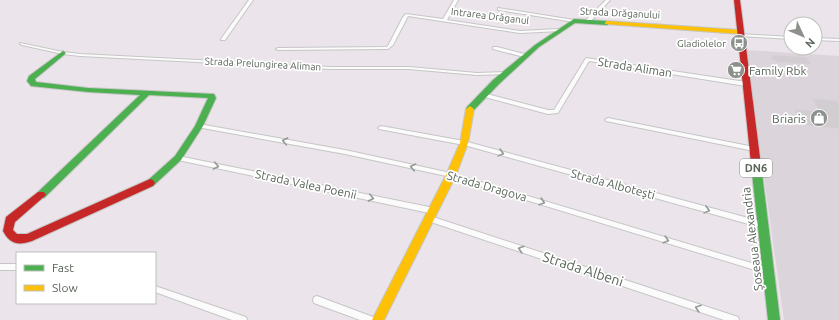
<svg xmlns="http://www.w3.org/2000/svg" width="839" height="320" viewBox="0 0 839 320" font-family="Ubuntu,sans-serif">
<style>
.industrial{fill:#dbd4da}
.building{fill:#d1cdd1;stroke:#dad4da}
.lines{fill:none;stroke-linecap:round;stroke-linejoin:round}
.street-casing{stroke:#c5c6c5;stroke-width:2}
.fast-casing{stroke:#c5c6c5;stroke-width:2}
.slow-casing{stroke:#c5c6c5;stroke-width:2}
.jam-casing{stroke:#c5c6c5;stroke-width:2}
.street{fill:#fcfbfc;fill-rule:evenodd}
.fast{fill:#4caf50;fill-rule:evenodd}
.slow{fill:#ffc107;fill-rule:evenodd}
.jam{fill:#c62828;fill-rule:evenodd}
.oneway{stroke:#939993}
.labels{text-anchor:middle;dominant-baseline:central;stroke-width:3.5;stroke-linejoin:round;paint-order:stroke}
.far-street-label{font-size:10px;fill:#5a645a;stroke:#fff}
.far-poi-label{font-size:10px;fill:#5a645a;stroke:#fff;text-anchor:end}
.shield{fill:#fff;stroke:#8c928c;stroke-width:1}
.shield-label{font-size:11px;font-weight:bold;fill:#5a645a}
.street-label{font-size:12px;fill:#5a645a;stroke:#fff}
.poi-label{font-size:12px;fill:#5a645a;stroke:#fff;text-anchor:start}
.near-street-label{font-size:14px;fill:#5a645a;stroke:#fff}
</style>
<rect width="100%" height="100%" fill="#ebe4ea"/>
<polygon class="industrial" points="746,50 839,56 839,320 784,320"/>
<g class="building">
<polygon points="776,55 806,57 812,65 778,62 770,58"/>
<polygon points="812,98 837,101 839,104 839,129 803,125 794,109 820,112"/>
</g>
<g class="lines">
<defs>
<g id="street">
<polygon points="249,0 253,0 225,40 221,40 221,39"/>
<polygon points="454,0 458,0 447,20 520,31 560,29 562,30 560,31 520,33 408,16 393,45 388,49 278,50 276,49 278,48 387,47 389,44 403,17 406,14 443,19"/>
<polygon points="606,0 610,0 589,23 585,23 585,21"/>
<polygon points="498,8 574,20 576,21 574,22 499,10 498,10"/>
<polygon points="739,34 791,37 791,39 741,36 739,36"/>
<polygon points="815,38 839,39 839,41 815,40"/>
<polygon points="20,43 63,52 80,54 331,67 409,67 477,73 506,72 508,73 506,74 477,75 409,69 331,69 80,56 63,54 22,45 20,44"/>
<polygon points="493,47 497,47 528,55 528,57 524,57 493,49"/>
<polygon points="586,58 746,82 749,84 746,86 589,61 558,113 548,114 481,96 480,95 483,93 548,110 554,110"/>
<polygon points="608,118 754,147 757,149 754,151 606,121 605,120 606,119"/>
<polygon points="199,124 345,150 451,173 768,268 771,269 772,271 771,273 768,274 451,177 345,154 197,127 196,126 197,125"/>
<polygon points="381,126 464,141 763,222 765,223 766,225 765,227 763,228 464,145 379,129 378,128 379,127"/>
<polygon points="176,156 178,156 434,208 436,209 437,211 436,213 434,214 178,160 176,160 175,158"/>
<polygon points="430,216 735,316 738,317 739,320 724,320 428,221 427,219 428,217"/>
<rect x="0" y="264" width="17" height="6"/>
<polygon points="155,286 243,316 246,317 247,320 232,320 155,292"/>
<polygon points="317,296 373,317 374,320 360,320 314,303 313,300 314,297"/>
</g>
<g id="fast">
<polygon points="574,19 607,21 610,23 607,25 575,23 539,47 499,84 473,111 467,111 466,109 467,107 493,80 535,45"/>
<polygon points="63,51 66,53 65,54 35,79 36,82 88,88 214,94 216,98 203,126 181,160 153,186 147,186 145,183 175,156 195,126 208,98 149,95 44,198 38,198 36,195 38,192 140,95 88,92 31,86 27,81 29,76"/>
<polygon points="757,170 760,171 762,173 780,320 768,320 752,173 754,171"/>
</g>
<g id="slow">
<polygon points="607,21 740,30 743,32 740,34 605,24 605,22"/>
<polygon points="470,106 474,109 468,143 456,175 384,320 372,320 446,175 460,143 466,109"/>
</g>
<g id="jam">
<polygon points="734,0 740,0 762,173 760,175 754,175 752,173"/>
<path d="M150,179L153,180L155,183L153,186L32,241C18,246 10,244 3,231L6,217L38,192H44L46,195L15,222L13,230L17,234H27Z"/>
</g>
</defs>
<use href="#street" class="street-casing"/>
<use href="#fast" class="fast-casing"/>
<use href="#slow" class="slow-casing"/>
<use href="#jam" class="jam-casing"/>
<use href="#street" class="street"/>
<use href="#fast" class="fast"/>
<use href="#slow" class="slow"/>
<use href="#jam" class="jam"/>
</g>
<defs><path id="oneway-chevron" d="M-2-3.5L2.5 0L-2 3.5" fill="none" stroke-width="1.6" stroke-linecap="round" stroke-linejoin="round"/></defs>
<g class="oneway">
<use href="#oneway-chevron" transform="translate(285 141) rotate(-169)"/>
<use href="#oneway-chevron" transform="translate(501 153) rotate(15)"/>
<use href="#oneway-chevron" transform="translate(216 166) rotate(12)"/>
<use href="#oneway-chevron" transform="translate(413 167) rotate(-168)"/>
<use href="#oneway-chevron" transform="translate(371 198) rotate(12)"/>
<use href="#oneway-chevron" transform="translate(542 202) rotate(17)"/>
<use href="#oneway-chevron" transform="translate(707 210) rotate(15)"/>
<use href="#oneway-chevron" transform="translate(666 240) rotate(17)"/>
<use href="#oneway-chevron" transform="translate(521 249) rotate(-162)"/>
<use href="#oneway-chevron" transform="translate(698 308) rotate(-162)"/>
</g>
<defs>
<symbol id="bus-disc" viewBox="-11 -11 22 22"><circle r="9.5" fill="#8d918c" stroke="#fff"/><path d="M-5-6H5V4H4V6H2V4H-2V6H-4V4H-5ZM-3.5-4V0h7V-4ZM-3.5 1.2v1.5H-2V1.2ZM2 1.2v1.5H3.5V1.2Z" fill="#fff"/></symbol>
<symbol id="supermarket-disc" viewBox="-11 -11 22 22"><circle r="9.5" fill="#8d918c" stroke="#fff"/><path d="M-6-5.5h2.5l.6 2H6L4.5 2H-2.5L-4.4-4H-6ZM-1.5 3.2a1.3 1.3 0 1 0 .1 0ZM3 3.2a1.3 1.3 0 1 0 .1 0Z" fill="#fff"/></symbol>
<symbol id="shop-disc" viewBox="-11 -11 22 22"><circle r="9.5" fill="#8d918c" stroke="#fff"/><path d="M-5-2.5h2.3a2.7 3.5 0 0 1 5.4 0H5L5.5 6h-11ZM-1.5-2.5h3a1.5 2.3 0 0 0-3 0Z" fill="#fff"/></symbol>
</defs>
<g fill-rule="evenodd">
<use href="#bus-disc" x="729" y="33" width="20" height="20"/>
<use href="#supermarket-disc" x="726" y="60" width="20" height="20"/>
<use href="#shop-disc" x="809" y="108" width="20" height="20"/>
</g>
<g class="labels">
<g class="far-street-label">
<text transform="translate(620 13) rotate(3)">Strada Drăganului</text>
<text transform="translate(490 16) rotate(7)">Intrarea Drăganul</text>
<text transform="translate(263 64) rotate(3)">Strada Prelungirea Aliman</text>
</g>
<g class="far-poi-label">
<text x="726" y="43">Gladiolelor</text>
</g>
<rect class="shield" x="740" y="159" width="32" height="18" rx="3"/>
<g class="shield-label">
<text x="756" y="168">DN6</text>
</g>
<g class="street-label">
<text transform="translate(635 67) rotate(9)">Strada Aliman</text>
<text transform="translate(306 184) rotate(12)">Strada Valea Poenii</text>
<text transform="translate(613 184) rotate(15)">Strada Albotești</text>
<text transform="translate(487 186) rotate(16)">Strada Dragova</text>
<text transform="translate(752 239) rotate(-97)">Șoseaua Alexandria</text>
</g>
<g class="poi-label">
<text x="749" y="70">Family Rbk</text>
<text x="806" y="118" text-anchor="end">Briaris</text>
</g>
<g class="near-street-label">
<text transform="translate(583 269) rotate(18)">Strada Albeni</text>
</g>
</g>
<rect x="16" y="252" width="140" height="52" fill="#ffffff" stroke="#bdc1bd"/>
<rect x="24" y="265" width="20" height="6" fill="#4caf50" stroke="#bdc1bd"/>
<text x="52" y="272" font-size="12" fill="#5a645a">Fast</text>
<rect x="24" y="285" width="20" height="6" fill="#ffc107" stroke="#bdc1bd"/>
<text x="52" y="292" font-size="12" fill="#5a645a">Slow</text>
<g transform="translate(803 36) rotate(134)"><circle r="19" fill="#ffffff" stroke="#bdc1bd"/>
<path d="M0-3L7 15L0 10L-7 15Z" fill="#8d918c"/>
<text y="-6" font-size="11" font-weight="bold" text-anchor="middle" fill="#5a645a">N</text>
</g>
</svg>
